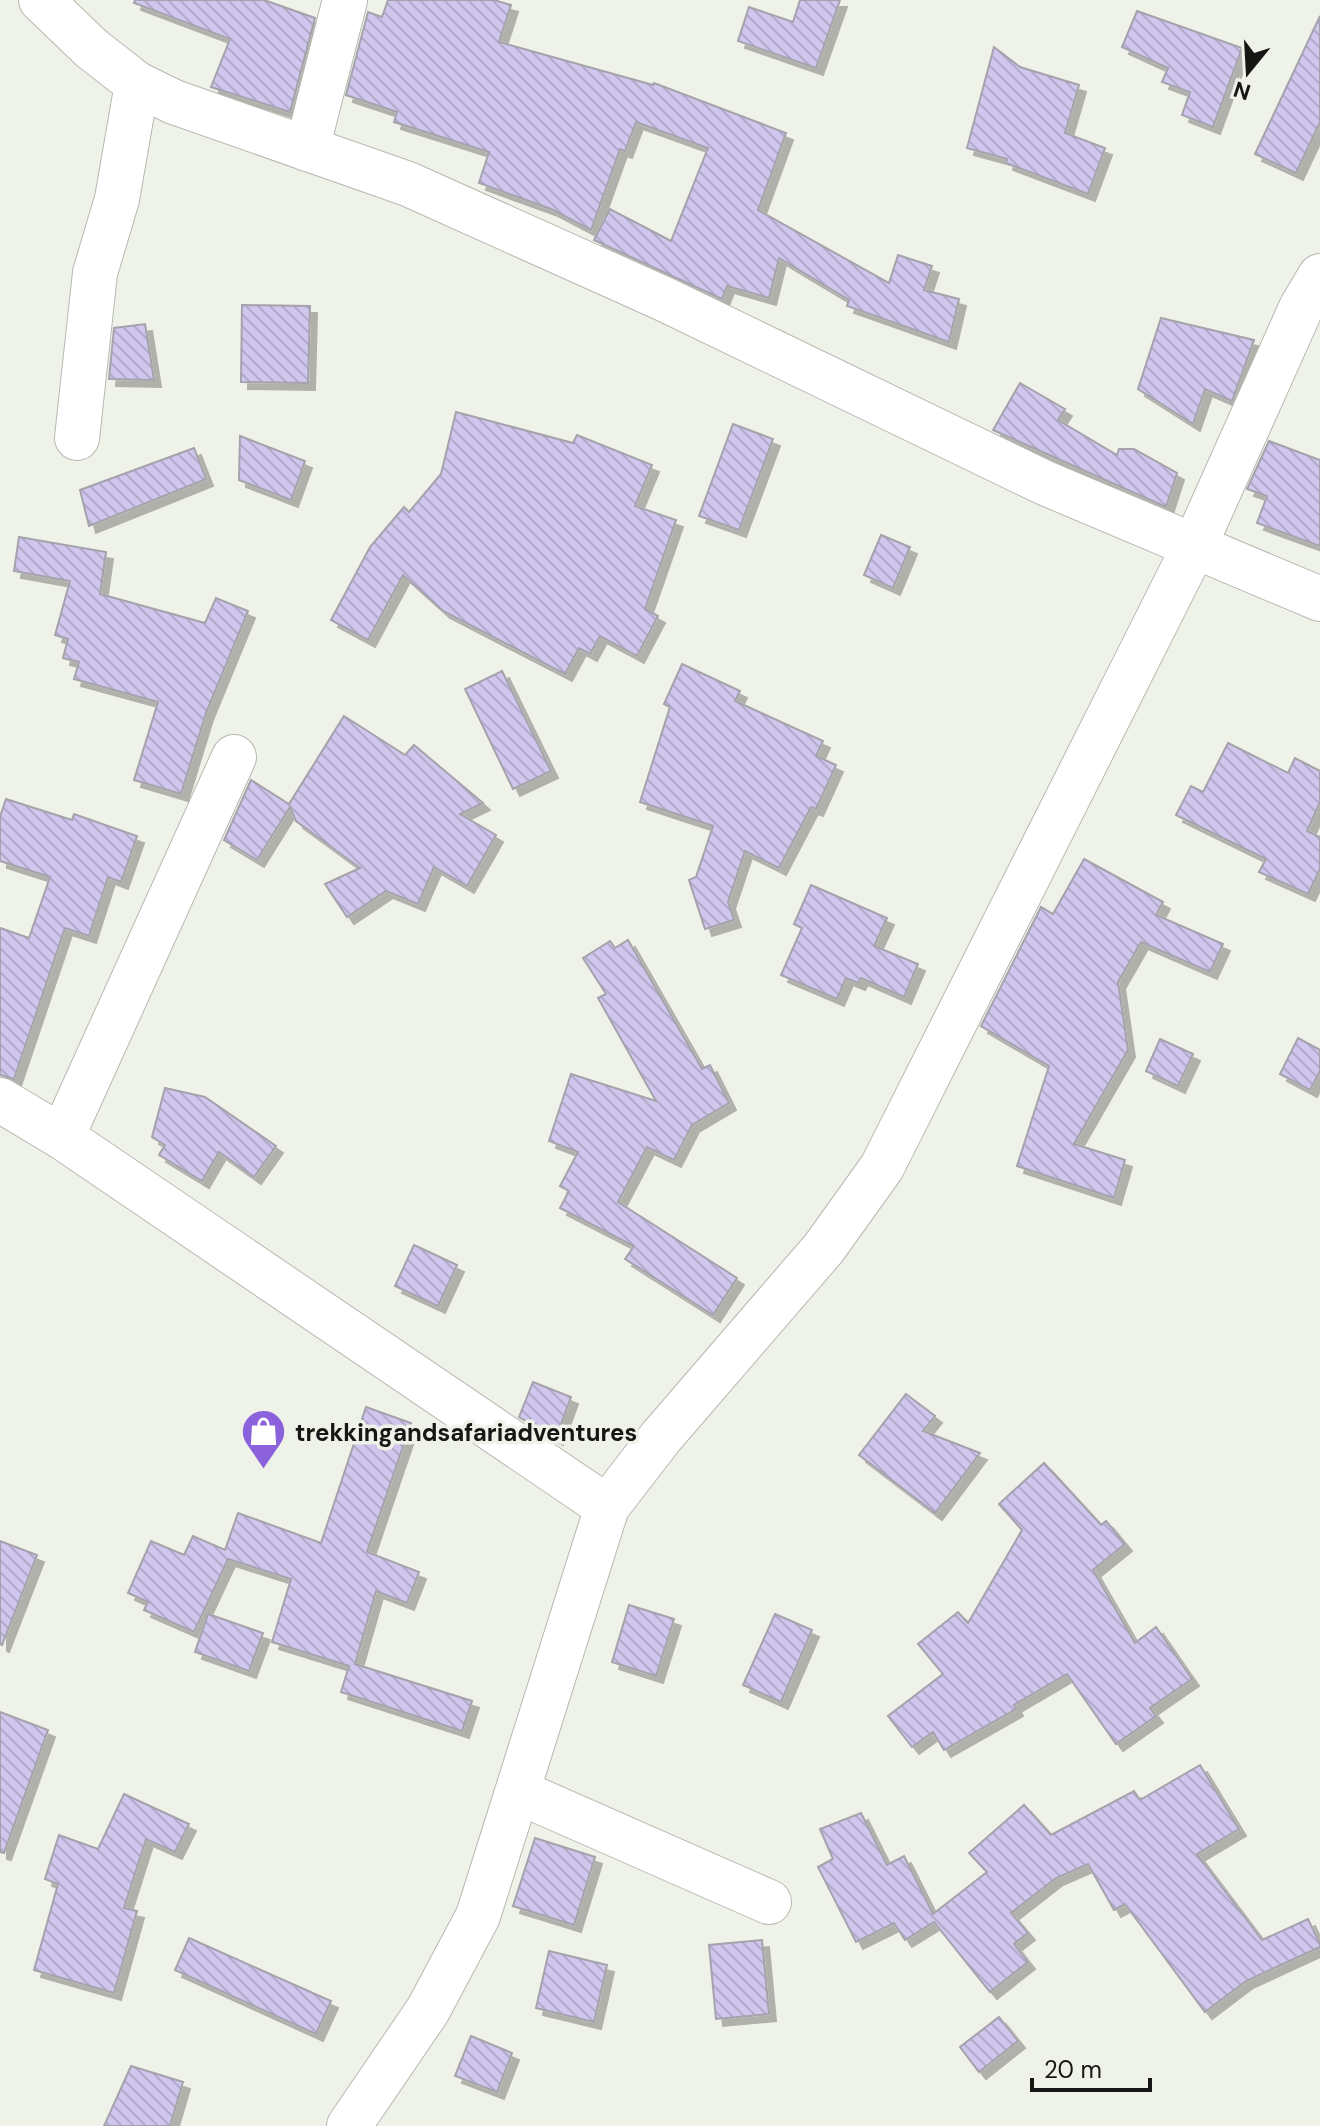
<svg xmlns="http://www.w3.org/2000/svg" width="1320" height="2126" viewBox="0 0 1320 2126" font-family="'DM Sans',sans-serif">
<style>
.building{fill:url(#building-back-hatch);stroke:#a4a2ab;stroke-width:2;filter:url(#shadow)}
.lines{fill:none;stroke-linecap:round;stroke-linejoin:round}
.street-casing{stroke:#b6bab1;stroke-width:46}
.street{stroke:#fff;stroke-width:44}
.labels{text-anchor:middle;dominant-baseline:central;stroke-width:7;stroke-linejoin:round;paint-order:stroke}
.poi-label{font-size:24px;font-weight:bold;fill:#161714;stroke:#eef2e8;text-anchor:start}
</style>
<defs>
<pattern id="building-back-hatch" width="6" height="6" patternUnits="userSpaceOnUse" patternTransform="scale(2)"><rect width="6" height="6" fill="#d0c6ee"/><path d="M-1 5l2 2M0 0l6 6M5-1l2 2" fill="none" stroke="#b2a9cb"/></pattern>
<filter id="shadow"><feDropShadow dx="7" dy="7" stdDeviation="0" flood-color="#0004"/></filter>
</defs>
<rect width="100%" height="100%" fill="#eef2e8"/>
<g class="building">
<polygon points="135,0 264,0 315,18 290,112 211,87 230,39 134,3"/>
<polygon points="388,0 494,0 511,5 499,42 653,85 654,83 786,133 758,210 889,283 898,255 932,266 924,290 959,299 949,342 847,306 849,300 779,258 769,298 727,286 722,299 594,240 610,209 671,241 708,148 636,122 625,151 620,149 591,230 551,209 479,183 489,152 394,122 397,112 346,95 368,12 382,17"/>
<polygon points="800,0 840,0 816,68 738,41 749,7 793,22"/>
<polygon points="1137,11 1242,48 1213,127 1182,115 1190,92 1162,82 1168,68 1122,47"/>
<polygon points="1320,16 1320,122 1296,173 1255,154"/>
<polygon points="994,47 1020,67 1079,85 1065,133 1105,148 1088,194 1006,163 1007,159 967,148"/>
<polygon points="242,305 310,306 308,383 241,382"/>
<polygon points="1161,318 1254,340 1232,401 1205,389 1193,424 1138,389"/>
<polygon points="145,324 154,380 109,379 114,328"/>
<polygon points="1020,383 1065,409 1058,420 1117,455 1119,449 1134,449 1177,473 1166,507 993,430"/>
<polygon points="456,412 573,443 577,435 652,465 635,506 676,520 645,609 658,616 637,656 600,636 590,654 579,648 565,674 443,611 403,575 368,640 331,620 370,547 404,507 409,512 441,474"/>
<polygon points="733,424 773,439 739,530 699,516"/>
<polygon points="240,436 305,461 291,500 239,480"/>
<polygon points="1269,441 1320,460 1320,546 1257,523 1267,496 1247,489"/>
<polygon points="194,448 206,479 89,526 80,490"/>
<polygon points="881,535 910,547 893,588 864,575"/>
<polygon points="19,537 106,552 100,594 205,623 216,598 248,611 206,713 181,794 134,780 158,702 74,679 79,662 63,658 68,639 55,635 70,581 14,571"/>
<polygon points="682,664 740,691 735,701 823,741 816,756 836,765 816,809 811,807 779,868 745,851 728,902 734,920 705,929 689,880 696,877 713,826 640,802 670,707 664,704"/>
<polygon points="502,671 551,771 513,789 465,689"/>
<polygon points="344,716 405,755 414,745 483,803 460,814 496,835 467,886 434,867 418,904 386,891 347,917 325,884 360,868 296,821 290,807 257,860 224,840 251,780 289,804"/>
<polygon points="1228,743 1288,773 1295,758 1320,771 1320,802 1307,831 1320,837 1320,869 1308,894 1259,872 1266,859 1176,815 1191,786 1203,792"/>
<polygon points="6,799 72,820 74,814 137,836 121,882 108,877 89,936 65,928 14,1079 0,1075 0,928 29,938 50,877 0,861 0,817"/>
<polygon points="1084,859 1163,902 1156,915 1223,944 1210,972 1141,942 1118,982 1128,1050 1074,1144 1125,1160 1114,1198 1017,1166 1049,1066 981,1026 1041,907 1053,914"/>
<polygon points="811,885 887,918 874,946 918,964 904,997 861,978 858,983 846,978 837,999 781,975 802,928 794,924"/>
<polygon points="628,940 702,1069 710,1065 729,1103 692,1125 674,1160 647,1147 618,1202 737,1278 713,1315 625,1259 634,1246 560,1208 569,1191 560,1186 578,1152 549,1141 571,1074 656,1101 598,998 606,994 583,958 610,941 615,948"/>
<polygon points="1298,1038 1320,1050 1320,1071 1310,1090 1280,1074"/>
<polygon points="1160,1039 1193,1054 1178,1086 1146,1071"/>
<polygon points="165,1088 205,1097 276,1146 254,1177 219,1152 202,1181 159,1155 165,1145 152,1137"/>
<polygon points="414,1245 457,1265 438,1306 395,1286"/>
<polygon points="533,1382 571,1397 556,1438 519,1417"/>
<polygon points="906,1394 935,1416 923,1431 980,1453 935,1513 859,1455"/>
<polygon points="366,1407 411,1423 367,1552 419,1572 407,1603 376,1591 355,1664 472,1701 462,1731 341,1692 349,1666 272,1642 291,1579 228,1559 194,1632 144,1610 148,1602 128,1593 151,1541 184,1555 193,1536 225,1550 238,1513 321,1543"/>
<polygon points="1044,1463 1101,1525 1106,1521 1125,1544 1093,1570 1135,1643 1156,1627 1192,1679 1150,1708 1156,1716 1116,1744 1067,1674 1014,1705 1016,1709 944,1750 933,1732 912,1747 888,1716 943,1674 918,1644 958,1612 968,1623 1022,1530 999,1504"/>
<polygon points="0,1541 37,1555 2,1645 0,1644"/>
<polygon points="629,1605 674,1619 656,1676 612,1662"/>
<polygon points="208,1614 263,1633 249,1671 195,1652"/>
<polygon points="775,1614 812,1630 781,1702 743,1685"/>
<polygon points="0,1712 48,1730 4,1853 0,1852"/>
<polygon points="1200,1765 1239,1829 1197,1854 1262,1940 1308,1919 1320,1944 1320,1947 1246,1981 1205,2012 1125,1904 1114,1910 1088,1864 1056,1878 1011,1913 1028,1933 1014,1944 1028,1962 990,1992 934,1922 905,1940 894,1923 856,1942 818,1867 833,1859 820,1829 861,1813 887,1865 904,1856 933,1914 987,1872 969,1853 1024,1805 1051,1835 1134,1791 1140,1800"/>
<polygon points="124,1794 189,1824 175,1852 146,1839 124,1908 137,1911 114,1993 34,1970 58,1884 45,1879 59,1835 98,1849"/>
<polygon points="535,1838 595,1857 574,1925 513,1906"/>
<polygon points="189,1938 331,2001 316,2034 175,1970"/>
<polygon points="762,1940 769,2014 716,2019 709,1945"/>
<polygon points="549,1951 607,1965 594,2022 536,2008"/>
<polygon points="999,2017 1018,2041 979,2072 960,2047"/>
<polygon points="471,2036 512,2053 497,2092 455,2076"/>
<polygon points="131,2066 183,2082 170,2126 104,2126"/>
</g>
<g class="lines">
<defs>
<g id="street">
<polyline points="41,0 91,48 137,84 174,102 408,184 664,299 1045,483 1320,599"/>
<polyline points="307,149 345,0"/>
<polyline points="77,438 95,273 117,199 137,84"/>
<polyline points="0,1100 62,1137 607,1507"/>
<polyline points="62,1137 234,757"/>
<polyline points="519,1792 769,1902"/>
<polyline points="349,2126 428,2010 478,1916 607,1507 661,1437 824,1248 882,1167 1195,545 1301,308 1320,276"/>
</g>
</defs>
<use href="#street" class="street-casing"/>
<use href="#street" class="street"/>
</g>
<defs>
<symbol id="shop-pin" viewBox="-11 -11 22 30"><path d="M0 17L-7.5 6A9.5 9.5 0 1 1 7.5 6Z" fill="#8b62dc" stroke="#eef2e8"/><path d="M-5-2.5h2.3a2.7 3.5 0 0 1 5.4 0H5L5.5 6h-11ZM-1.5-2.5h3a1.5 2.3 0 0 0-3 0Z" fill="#fff"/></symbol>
</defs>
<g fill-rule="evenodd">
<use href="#shop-pin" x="238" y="1406" width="51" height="69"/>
</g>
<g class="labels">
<g class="poi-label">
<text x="295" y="1432">trekkingandsafariadventures</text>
</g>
</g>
<g transform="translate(1248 72) rotate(198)" stroke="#eef2e8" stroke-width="6" paint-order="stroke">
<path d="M0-6L14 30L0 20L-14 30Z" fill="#161714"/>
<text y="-12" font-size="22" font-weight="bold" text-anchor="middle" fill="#161714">N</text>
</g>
<path d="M1032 2078v12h118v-12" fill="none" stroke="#161714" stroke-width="4"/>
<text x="1044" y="2078" font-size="24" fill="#161714" stroke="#eef2e8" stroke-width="6" paint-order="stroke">20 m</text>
</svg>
